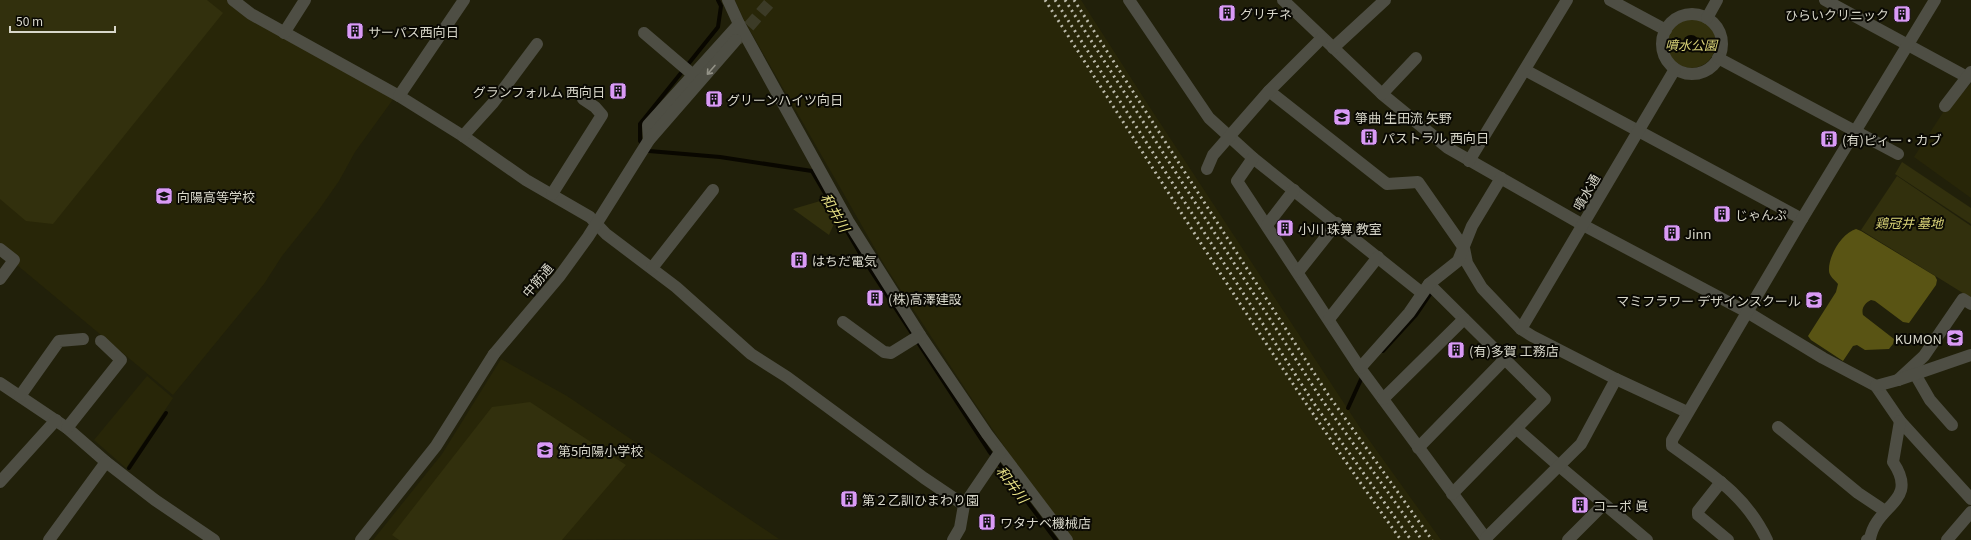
<svg xmlns="http://www.w3.org/2000/svg" width="1971" height="540" viewBox="0 0 1971 540" font-family="Georgia,'Noto Sans JP',serif">
<style>
.built{fill:#282608}
.green{fill:#32300d}
.forest{fill:#595414}
.water{fill:#090700}
.lines{fill:none;stroke-linecap:round;stroke-linejoin:round}
.stream{stroke:#090700;stroke-width:4}
.minor-tunnel{stroke:#3c3b27;stroke-width:12;stroke-dasharray:12 6;stroke-linecap:butt}
.minor{stroke:#4e4e44;stroke-width:12}
.tertiary{stroke:#4e4e44;stroke-width:12}
.rail{stroke:#bcbbac;stroke-width:3;stroke-dasharray:2 4;stroke-linecap:butt}
.oneway{stroke:#939287}
.labels{text-anchor:middle;dominant-baseline:central;stroke-width:4;stroke-linejoin:round;paint-order:stroke}
.poi-label{font-size:13px;fill:#d8d7ca;stroke:#0a0903;text-anchor:start}
.park-label{font-size:13px;font-style:italic;fill:#d8d277;stroke:#0a0903}
.street-label{font-size:13px;fill:#d8d7ca;stroke:#0a0903}
.water-label{font-size:14px;font-style:italic;fill:#e3dd83;stroke:#0a0903}
</style>
<rect width="100%" height="100%" fill="#21200a"/>
<g class="built">
<polygon points="0,0 228,0 394,98 355,152 339,181 318,211 282,256 264,284 173,395 17,265 20,260 0,243"/>
<polygon points="735,0 1081,0 1147,103 1359,426 1441,540 1073,540 1016,464 970,396 885,266 744,20"/>
<polygon points="1971,84 1971,198 1914,157 1944,111"/>
<polygon points="501,359 567,396 779,539 373,540 442,454"/>
<polygon points="147,376 173,398 126,468 94,440"/>
</g>
<g class="green">
<polygon points="0,0 207,0 223,13 53,224 26,221 0,199"/>
<circle cx="1691" cy="43" r="25"/>
<polygon points="1902,162 1971,208 1971,224 1895,174"/>
<polygon points="1897,176 1971,226 1971,298 1861,230"/>
<polygon points="827,199 831,202 837,217 829,235 793,209"/>
<polygon points="530,402 626,465 562,540 399,540 392,535 492,407"/>
</g>
<path class="forest" d="M1856,229L1861,231L1935,276L1937,280L1936,285L1909,323L1903,322L1875,301L1871,300C1865,303 1861,308 1863,315L1894,339L1893,344L1889,349L1865,350L1857,345L1853,346L1843,361L1811,340L1808,336L1836,292L1838,284C1835,280 1829,276 1829,271C1828,256 1842,233 1856,229Z"/>
<circle class="water" cx="1691" cy="43" r="8"/>
<g class="lines">
<g class="stream">
<polyline points="718,0 721,6 718,27 640,124 640,141 649,151 720,157 812,171 864,260 913,335"/>
<polyline points="917,341 989,451 1056,540"/>
<polyline points="1383,351 1416,315 1433,290"/>
<polyline points="1348,408 1363,375"/>
<polyline points="129,468 166,413"/>
</g>
<polyline class="minor-tunnel" points="737,40 772,0"/>
<g class="minor">
<polyline points="233,0 251,14 399,96 463,136 526,180 590,217 606,234 676,287 751,354 787,377 924,478 964,505"/>
<polyline points="728,0 739,24 848,221 920,335 987,434 1067,540"/>
<polyline points="1129,0 1209,118 1253,158 1422,293"/>
<polyline points="1283,0 1382,94 1448,148 1583,225 1747,312 1823,358 1876,386 1900,421 1971,499"/>
<polyline points="1610,0 1666,30"/>
<polyline points="1825,0 1967,77"/>
<circle cx="1692" cy="44" r="30"/>
<polyline points="1707,18 1717,0"/>
<polyline points="284,33 305,0"/>
<polyline points="644,33 692,74"/>
<polyline points="1333,48 1385,0"/>
<polyline points="1718,58 1898,154"/>
<polyline points="1525,70 1802,219"/>
<polyline points="1269,91 1387,184 1418,182 1464,248 1467,263 1482,288 1521,329 1532,336 1616,379 1687,412"/>
<polyline points="1382,94 1416,58"/>
<polyline points="399,96 464,0"/>
<polyline points="1945,106 1971,72"/>
<polyline points="463,136 493,103 537,44"/>
<polyline points="649,140 648,125 739,24"/>
<polyline points="1253,158 1237,181 1360,368 1487,540"/>
<polyline points="1469,161 1567,0"/>
<polyline points="1207,169 1213,155 1269,91 1322,38"/>
<polyline points="552,194 602,115 595,107 583,99"/>
<polyline points="1267,225 1294,190"/>
<polyline points="0,249 14,260 0,279"/>
<polyline points="652,268 713,190"/>
<polyline points="1298,272 1337,223"/>
<polyline points="1429,284 1545,399 1452,494"/>
<polyline points="1329,319 1378,257"/>
<polyline points="843,322 884,352 891,353 920,335"/>
<polyline points="1521,329 1675,69"/>
<polyline points="494,354 559,277 588,237 649,140 736,40"/>
<polyline points="1360,368 1409,313 1429,284 1458,261 1472,226 1501,178"/>
<polyline points="1915,374 1930,400 1952,425"/>
<polyline points="1898,380 1924,356 1963,299 1971,304"/>
<polyline points="0,383 67,428 106,462 155,500 214,540"/>
<polyline points="1876,386 1898,380 1971,355"/>
<polyline points="20,396 59,341 83,339"/>
<polyline points="1383,399 1464,319"/>
<polyline points="1778,427 1858,493 1885,511"/>
<polyline points="67,428 121,360 101,341"/>
<polyline points="1517,429 1559,466 1647,540"/>
<polyline points="1418,448 1504,360"/>
<polyline points="0,482 56,420"/>
<polyline points="1721,482 1698,511 1698,515 1728,540"/>
<polyline points="1486,538 1581,444 1616,379"/>
<polyline points="49,540 106,462"/>
<polyline points="953,540 960,528 964,505 1000,452"/>
<polyline points="1568,540 1604,504"/>
<path d="M1767,540C1745,494 1712,475 1672,446V440L1802,219L1935,0"/>
<path d="M1867,540L1870,539C1876,504 1920,502 1893,462L1900,421"/>
<polyline points="1947,540 1971,512"/>
</g>
<polyline class="tertiary" points="361,540 436,446 494,354"/>
<g class="rail">
<path d="M1045,0C1162,181 1275,365 1401,540"/>
<polyline points="1055,0 1313,402 1411,540"/>
<polyline points="1065,0 1320,397 1422,540"/>
<polyline points="1074,0 1327,393 1432,540"/>
</g>
</g>
<defs><path id="oneway-shaft" d="M-6 0H5M1.5-3L5.5 0L1.5 3" fill="none" stroke-width="1.6" stroke-linecap="round" stroke-linejoin="round"/></defs>
<use class="oneway" href="#oneway-shaft" transform="translate(711 70) rotate(131)"/>
<defs>
<symbol id="building-square" viewBox="-11 -11 22 22"><rect x="-9" y="-9" width="18" height="18" rx="4" fill="#da9af6" stroke="#0a0903"/><path d="M-4-6H4V6H1V3H-1V6H-4ZM-2.5-4.3h1.7v1.8h-1.7ZM.8-4.3h1.7v1.8H.8ZM-2.5-1h1.7V.8h-1.7ZM.8-1h1.7V.8H.8Z" fill="#111"/></symbol>
<symbol id="school-square" viewBox="-11 -11 22 22"><rect x="-9" y="-9" width="18" height="18" rx="4" fill="#da9af6" stroke="#0a0903"/><path d="M0-5L7-2L0 1L-7-2ZM-4 1L0 2.5L4 1V4Q0 6-4 4Z" fill="#111"/></symbol>
</defs>
<g fill-rule="evenodd">
<use href="#building-square" x="1217" y="3" width="20" height="20"/>
<use href="#building-square" x="1892" y="4" width="20" height="20"/>
<use href="#building-square" x="345" y="21" width="20" height="20"/>
<use href="#building-square" x="608" y="81" width="20" height="20"/>
<use href="#building-square" x="704" y="89" width="20" height="20"/>
<use href="#school-square" x="1332" y="107" width="20" height="20"/>
<use href="#building-square" x="1359" y="127" width="20" height="20"/>
<use href="#building-square" x="1819" y="129" width="20" height="20"/>
<use href="#school-square" x="154" y="186" width="20" height="20"/>
<use href="#building-square" x="1712" y="204" width="20" height="20"/>
<use href="#building-square" x="1275" y="218" width="20" height="20"/>
<use href="#building-square" x="1662" y="223" width="20" height="20"/>
<use href="#building-square" x="789" y="250" width="20" height="20"/>
<use href="#building-square" x="865" y="288" width="20" height="20"/>
<use href="#school-square" x="1804" y="290" width="20" height="20"/>
<use href="#school-square" x="1945" y="328" width="20" height="20"/>
<use href="#building-square" x="1446" y="340" width="20" height="20"/>
<use href="#school-square" x="535" y="440" width="20" height="20"/>
<use href="#building-square" x="839" y="489" width="20" height="20"/>
<use href="#building-square" x="1570" y="495" width="20" height="20"/>
<use href="#building-square" x="977" y="512" width="20" height="20"/>
</g>
<g class="labels">
<g class="poi-label">
<text x="1240" y="13">グリチネ</text>
<text x="1889" y="14" text-anchor="end">ひらいクリニック</text>
<text x="368" y="31">サーパス西向日</text>
<text x="605" y="91" text-anchor="end">グランフォルム 西向日</text>
<text x="727" y="99">グリーンハイツ向日</text>
<text x="1355" y="117">箏曲 生田流 矢野</text>
<text x="1382" y="137">パストラル 西向日</text>
<text x="1842" y="139">(有)ピィー・カブ</text>
<text x="177" y="196">向陽高等学校</text>
<text x="1735" y="214">じゃんぷ</text>
<text x="1298" y="228">小川 珠算 教室</text>
<text x="1685" y="233">Jinn</text>
<text x="812" y="260">はちだ電気</text>
<text x="888" y="298">(株)高澤建設</text>
<text x="1801" y="300" text-anchor="end">マミフラワー デザインスクール</text>
<text x="1942" y="338" text-anchor="end">KUMON</text>
<text x="1469" y="350">(有)多賀 工務店</text>
<text x="558" y="450">第5向陽小学校</text>
<text x="862" y="499">第２乙訓ひまわり園</text>
<text x="1593" y="505">コーポ 眞</text>
<text x="1000" y="522">ワタナベ機械店</text>
</g>
<g class="park-label">
<text x="1691" y="44">噴水公園</text>
<text x="1909" y="222">鶏冠井 墓地</text>
</g>
<g class="street-label">
<text transform="translate(1586 192) rotate(-60)">噴水通</text>
<text transform="translate(537 280) rotate(-50)">中筋通</text>
</g>
<g class="water-label">
<text transform="translate(836 212) rotate(60)">和井川</text>
<text transform="translate(1013 484) rotate(53)">和井川</text>
</g>
</g>
<path d="M10 26v6h105v-6" fill="none" stroke="#d8d7ca" stroke-width="2"/>
<text x="16" y="26" font-size="12" fill="#d8d7ca" stroke="#0a0903" stroke-width="3" paint-order="stroke">50 m</text>
</svg>
